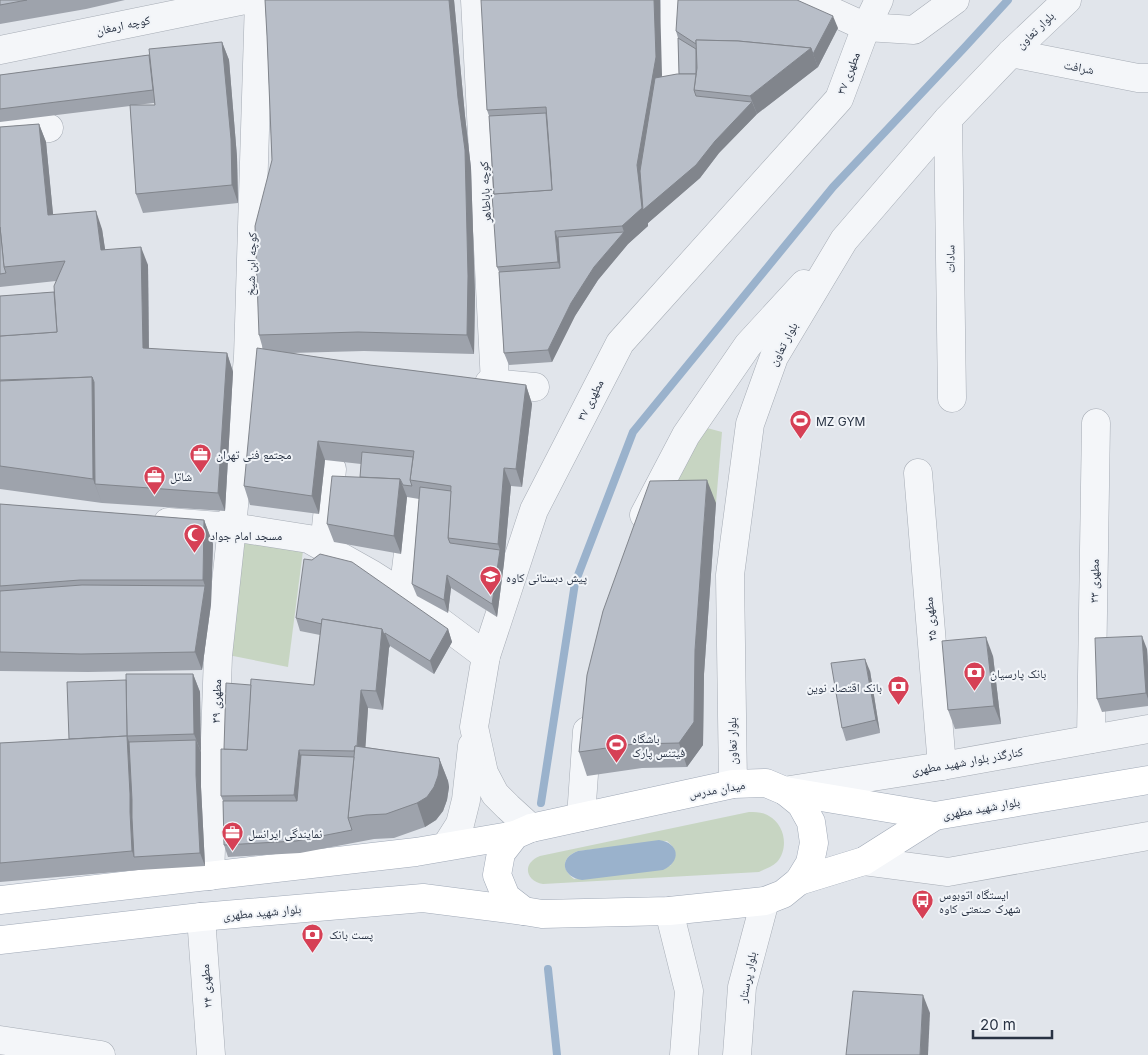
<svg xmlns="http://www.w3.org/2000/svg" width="1148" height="1055" viewBox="0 0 1148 1055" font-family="Inter,'Noto Naskh Arabic',sans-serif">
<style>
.green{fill:#c7d5c2;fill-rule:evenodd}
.water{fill:#9ab2cc}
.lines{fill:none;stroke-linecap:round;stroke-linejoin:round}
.stream{stroke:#9ab2cc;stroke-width:8}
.minor-casing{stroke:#a6acb5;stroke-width:29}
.major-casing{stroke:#a0a9b7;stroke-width:29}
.minor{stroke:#f4f6f9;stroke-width:28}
.major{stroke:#fff;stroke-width:28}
.wall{fill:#9ea3ac;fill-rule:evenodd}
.shaded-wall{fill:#81858c}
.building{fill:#b8bec8;stroke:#81858c}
.labels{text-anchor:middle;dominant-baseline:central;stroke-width:4;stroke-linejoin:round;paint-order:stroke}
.street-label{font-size:12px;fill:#283243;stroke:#f1f4f8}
.poi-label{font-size:12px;fill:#283243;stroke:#f1f4f8;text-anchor:start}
</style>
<rect width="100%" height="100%" fill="#e1e5eb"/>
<g class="green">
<polygon points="707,428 722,432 716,503 659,505"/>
<polygon points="235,532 304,543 288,667 223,654"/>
<path d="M749,812C756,812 763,812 769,816C785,825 789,848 777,862C772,867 765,869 759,872L543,884C525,881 522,863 540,856ZM667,841C677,849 678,856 670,866L574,879C561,869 562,857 578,851Z"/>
</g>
<path class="water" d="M659,840C679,843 682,861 663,870L582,880C562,877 558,858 578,851Z"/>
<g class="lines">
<g class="stream">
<polyline points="541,803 575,583 633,432 833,187 965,47 1008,0"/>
<polyline points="548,969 557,1055"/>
</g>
<defs>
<g id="minor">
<polyline points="475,0 495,383"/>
<polyline points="807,0 866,27 914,30 955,0"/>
<polyline points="0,50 245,0"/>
<polyline points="1011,53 1138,78 1148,78"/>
<polyline points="672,73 675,0"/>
<polyline points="948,119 952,398"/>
<polyline points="0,134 49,128"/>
<polyline points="489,383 535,387"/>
<polyline points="918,473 942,766"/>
<polyline points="644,515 686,435 748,345 804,284"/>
<polyline points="168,522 232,527 309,539 373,575 403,594 486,656"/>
<polyline points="324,547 332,469"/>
<polyline points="403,594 414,504"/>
<polyline points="1091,739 1096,423"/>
<polyline points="733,784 730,575 750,424 774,357 844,240 948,119 1011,53 1067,0"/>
<polyline points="790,790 942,766 1148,729"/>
<polyline points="581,817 587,731"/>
<polyline points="531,828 508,807 495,794 484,773 474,727 486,656 534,510 620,343 839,99 866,27 879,0"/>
<polyline points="446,846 460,824 466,800 472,746"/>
<polyline points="864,861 948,872 1148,836"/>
<polyline points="210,876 218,656 232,527 248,357 259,0"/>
<polyline points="669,911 689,991 684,1055"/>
<polyline points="201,917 211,1055"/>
<polyline points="0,1040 101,1055"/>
<polyline points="737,1055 742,987 765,901"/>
</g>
<g id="major">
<polygon points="766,783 785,791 801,804 811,822 814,843 810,863 799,881 783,894 765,901 669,911 542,914 524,911 506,897 497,875 501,853 515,835 531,828 733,784"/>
<polyline points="785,791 935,816"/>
<polyline points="799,881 864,861 935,816 1148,780"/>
<polyline points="0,900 416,852 515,835"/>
<polyline points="0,940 201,917 423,898 524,911"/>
</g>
</defs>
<use href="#minor" class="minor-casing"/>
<use href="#major" class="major-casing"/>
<use href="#minor" class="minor"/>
<use href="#major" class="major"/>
</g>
<g class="wall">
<polygon points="0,0 125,0 86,9 0,24"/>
<polygon points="265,0 454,0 465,116 471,168 475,295 474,354 364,351 291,353 370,365 526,385 532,404 522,487 511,486 504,563 497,617 451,588 448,613 417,596 412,584 419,499 407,497 401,554 334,542 327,524 360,477 361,464 325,460 319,514 250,505 244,486 263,349 259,335 272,160 267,36"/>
<polygon points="838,28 818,67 757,114 719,153 700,178 648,223 648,226 628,244 598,280 575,316 552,362 509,365 504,353 499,272 497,267 489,116 487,110 662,75 662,77 679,74 678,38 676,31"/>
<path d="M222,42L229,60L237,157L238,203L143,213L136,194L130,106L0,122V75L149,55ZM154,103L155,105H136Z"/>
<polygon points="39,124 46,142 53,215 102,229 105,250 148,265 149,349 227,353 233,372 225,511 102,503 0,489 0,296 54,292 56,281 0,287 0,127"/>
<polygon points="716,503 704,674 703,745 687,767 642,768 587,776 579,752"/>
<polygon points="0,504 204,520 213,544 211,604 202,670 88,672 0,671"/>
<polygon points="296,618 448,629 452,642 434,674 390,646 389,648 383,710 368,708 365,747 439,758 448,781 449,787 447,800 443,811 436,820 425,827 394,838 374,839 300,853 228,857 224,845 223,801 221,796 224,749 250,685 314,685 320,635 300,631"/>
<polygon points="1147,649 1148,666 1148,706 1102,712 1097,699"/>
<polygon points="993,656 1001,724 955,729 948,710"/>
<polygon points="870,671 880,733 846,741 842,728"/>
<polygon points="193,674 200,692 201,787 205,866 139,870 0,882 0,743 69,739 126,680"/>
</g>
<g class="shaded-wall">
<polygon points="449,0 454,0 465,116 471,168 475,295 474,354 467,335"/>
<polygon points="654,0 660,0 662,75 644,183 715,141 752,102 757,114 719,153 700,178 648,223 648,226 628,244 598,280 575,316 552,362 548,350 571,303 594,267 624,232 622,226 637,165"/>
<polygon points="833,16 838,28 818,67 813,54"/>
<polygon points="222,42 229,60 237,157 238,203 232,185"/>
<polygon points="811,48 818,67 757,114 750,96"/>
<polygon points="39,124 46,142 55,234 48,215"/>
<polygon points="96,211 102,229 108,268 101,250"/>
<polygon points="555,231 562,250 565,281 558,262"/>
<polygon points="141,247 148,265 149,367 143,348"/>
<polygon points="227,353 233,372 225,511 218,493"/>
<polygon points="92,377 101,400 95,484 102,503 93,479"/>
<polygon points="526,385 532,404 522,487 516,469"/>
<polygon points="318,441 325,460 319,514 312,496"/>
<polygon points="504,468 511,486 504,563 497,617 492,604 500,550 498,544"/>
<polygon points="400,479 407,497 401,554 394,536"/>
<polygon points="707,480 716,503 704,674 703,745 687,767 679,743 695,650"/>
<polygon points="204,520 213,544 211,604 202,670 195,652 205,586 203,580"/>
<polygon points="447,575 451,588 448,613 444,600"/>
<polygon points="382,629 385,633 390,646 389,648 383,710 376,691"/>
<polygon points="448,629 452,642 434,674 430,661"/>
<polygon points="1142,636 1147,649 1148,666 1148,699 1146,693"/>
<polygon points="986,637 993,656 1001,724 994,706"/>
<polygon points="865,659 870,671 880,733 876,720"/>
<polygon points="193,674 200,692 201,752 194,734"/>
<polygon points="361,690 368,708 364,770 357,751"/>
<polygon points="127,736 134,755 134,857 132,851 130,812"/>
<polygon points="196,740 201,752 201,787 205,866 200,853 196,775"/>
<polygon points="299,750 305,768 301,813 294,795"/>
<polygon points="439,758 448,781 449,787 447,800 443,811 436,820 425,827 417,803"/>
<polygon points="923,995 930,1013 928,1055 920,1055"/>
</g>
<g class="building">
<polygon points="0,0 27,0 0,5"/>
<polygon points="265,0 449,0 458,98 465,150 468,276 467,335 358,332 259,335 255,226 272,160 267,36"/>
<polygon points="481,0 654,0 656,57 637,165 642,208 622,226 555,231 558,262 497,267 492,194 552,190 551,172 546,107 487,110"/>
<polygon points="678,0 797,0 833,16 813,54 811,48 738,41 696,40 696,44 676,31"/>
<polygon points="678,38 696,49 696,74 679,74"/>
<polygon points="696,40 738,41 811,48 750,96 694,90 697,68"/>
<polygon points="222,42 231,139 232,185 136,194 130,105 155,105 149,49"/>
<polygon points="149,55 153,90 0,109 0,75"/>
<polygon points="677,74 696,74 694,90 696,96 752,102 715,141 696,165 643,210 640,171 655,78"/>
<polygon points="546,113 552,190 494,194 489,116"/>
<polygon points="39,124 48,215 96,211 101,250 141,247 143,348 227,353 218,493 95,484 94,382 92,377 0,380 0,336 57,332 54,286 65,261 4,267 0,227 0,127"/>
<polygon points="0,227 4,267 6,273 0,274"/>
<polygon points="624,232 594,267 571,303 548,350 504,353 499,272 560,268 558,237"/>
<polygon points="54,292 57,332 0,336 0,296"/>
<polygon points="257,348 370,365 526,385 516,469 504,468 498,544 448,538 451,486 410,480 414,451 318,441 312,496 244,486"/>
<polygon points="92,377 93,479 0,466 0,381"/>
<polygon points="362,452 413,457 410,480 412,486 403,485 400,479 360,477"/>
<polygon points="332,476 400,479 394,536 327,524"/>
<polygon points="707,480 695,650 694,722 679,743 634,744 579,752 587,675 603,611 650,481"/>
<polygon points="420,487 451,491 448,538 450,543 500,550 492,604 447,575 444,600 412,584"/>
<polygon points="0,504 204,520 203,580 80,580 0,586"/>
<polygon points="320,554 352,562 448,629 430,661 385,633 384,635 382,629 322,619 322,624 296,618 304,559 312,560"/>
<polygon points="82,585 205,586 195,652 81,654 0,652 0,591"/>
<polygon points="322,619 382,629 376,691 361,690 357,746 355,746 354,751 299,750 294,795 221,796 221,749 247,750 251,679 314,685"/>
<polygon points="1142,636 1146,693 1097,699 1095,638"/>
<polygon points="986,637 994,706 948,710 942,641"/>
<polygon points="865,659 876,720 842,728 831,663"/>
<polygon points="126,674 193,674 194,734 127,736"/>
<polygon points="126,680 127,736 69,739 67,682"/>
<polygon points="226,683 251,685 247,750 224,749"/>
<polygon points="127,736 130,794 130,812 132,851 0,863 0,743"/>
<polygon points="196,740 196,775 200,853 134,857 132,818 132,800 129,742"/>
<polygon points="355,746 439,758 440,763 438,776 434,787 427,797 417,803 386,814 366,815 348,818"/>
<polygon points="301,755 354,757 348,818 352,830 296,841 224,845 223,801 297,801"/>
<polygon points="853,991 923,995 920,1055 846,1055"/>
</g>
<defs>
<symbol id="stadium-pin" viewBox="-11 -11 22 30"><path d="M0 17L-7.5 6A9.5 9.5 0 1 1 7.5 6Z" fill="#d64055" stroke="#f1f4f8"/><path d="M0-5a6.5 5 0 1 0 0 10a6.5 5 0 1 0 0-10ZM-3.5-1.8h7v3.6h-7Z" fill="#fff"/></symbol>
<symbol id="office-pin" viewBox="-11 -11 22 30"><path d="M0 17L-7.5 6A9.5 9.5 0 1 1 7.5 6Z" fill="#d64055" stroke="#f1f4f8"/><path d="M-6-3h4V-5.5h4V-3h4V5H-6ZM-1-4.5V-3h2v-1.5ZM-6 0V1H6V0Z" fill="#fff"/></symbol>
<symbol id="mosque-pin" viewBox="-11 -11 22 30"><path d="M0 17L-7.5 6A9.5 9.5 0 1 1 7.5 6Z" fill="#d64055" stroke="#f1f4f8"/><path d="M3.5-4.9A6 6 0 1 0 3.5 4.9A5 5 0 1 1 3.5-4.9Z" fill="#fff"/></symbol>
<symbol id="school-pin" viewBox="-11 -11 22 30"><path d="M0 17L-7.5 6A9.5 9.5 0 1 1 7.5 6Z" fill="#d64055" stroke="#f1f4f8"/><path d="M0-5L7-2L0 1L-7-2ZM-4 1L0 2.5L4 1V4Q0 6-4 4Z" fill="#fff"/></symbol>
<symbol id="bank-pin" viewBox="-11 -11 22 30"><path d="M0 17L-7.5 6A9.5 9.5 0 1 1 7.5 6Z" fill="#d64055" stroke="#f1f4f8"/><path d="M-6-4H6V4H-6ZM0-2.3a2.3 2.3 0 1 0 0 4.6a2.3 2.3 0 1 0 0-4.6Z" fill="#fff"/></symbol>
<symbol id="bus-pin" viewBox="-11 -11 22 30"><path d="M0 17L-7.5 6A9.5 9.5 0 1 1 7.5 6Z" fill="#d64055" stroke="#f1f4f8"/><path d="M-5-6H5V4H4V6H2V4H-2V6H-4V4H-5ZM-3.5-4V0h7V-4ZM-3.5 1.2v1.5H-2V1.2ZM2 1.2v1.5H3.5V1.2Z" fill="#fff"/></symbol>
</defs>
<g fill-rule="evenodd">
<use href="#stadium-pin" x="788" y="408" width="25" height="34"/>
<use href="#office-pin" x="188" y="442" width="25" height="34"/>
<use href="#office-pin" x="142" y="464" width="25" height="34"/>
<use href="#mosque-pin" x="182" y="522" width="25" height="34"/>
<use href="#school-pin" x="478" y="564" width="25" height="34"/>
<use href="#bank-pin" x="962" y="660" width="25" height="34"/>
<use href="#bank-pin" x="886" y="674" width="25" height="34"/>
<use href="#stadium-pin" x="604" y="732" width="25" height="34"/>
<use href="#office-pin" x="220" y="820" width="25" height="34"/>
<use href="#bus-pin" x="910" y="888" width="25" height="34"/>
<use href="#bank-pin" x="300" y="922" width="25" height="34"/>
</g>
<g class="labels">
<g class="street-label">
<text transform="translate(123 25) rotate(-12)">کوچه ارمغان</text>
<text transform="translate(1035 30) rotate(-44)">بلوار تعاون</text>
<text transform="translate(1079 67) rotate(11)">شرافت</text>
<text transform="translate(848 73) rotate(-69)">مطهری ۳۷</text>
<text transform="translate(485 192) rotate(-93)">کوچه باباطاهر</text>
<text transform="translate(950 259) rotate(-91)">سادات</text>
<text transform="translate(251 264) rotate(-88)">کوچه ابن شیخ</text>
<text transform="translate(783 344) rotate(-62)">بلوار تعاون</text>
<text transform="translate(590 400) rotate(-63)">مطهری ۳۷</text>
<text transform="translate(1094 581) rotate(-89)">مطهری ۳۳</text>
<text transform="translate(930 619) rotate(-95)">مطهری ۳۵</text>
<text transform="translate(216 701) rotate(-88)">مطهری ۳۹</text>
<text transform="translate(732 741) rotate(-91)">بلوار تعاون</text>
<text transform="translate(967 761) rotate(-10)">کنارگذر بلوار شهید مطهری</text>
<text transform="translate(717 789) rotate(-10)">میدان مدرس</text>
<text transform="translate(981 808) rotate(-10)">بلوار شهید مطهری</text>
<text transform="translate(262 912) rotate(-5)">بلوار شهید مطهری</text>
<text transform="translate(747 977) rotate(-79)">بلوار پرستار</text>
<text transform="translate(206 986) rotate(-94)">مطهری ۲۴</text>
</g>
<g class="poi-label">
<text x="816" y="421">MZ GYM</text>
<text x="216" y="454">مجتمع فنی تهران</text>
<text x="170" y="476">شاتل</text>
<text x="210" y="535">مسجد امام جواد</text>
<text x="506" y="577">پیش دبستانی کاوه</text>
<text x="990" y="673">بانک پارسیان</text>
<text x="882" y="687" text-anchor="end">بانک اقتصاد نوین</text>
<text x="632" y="738">باشگاه<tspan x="632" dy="14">فیتنس پارک</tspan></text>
<text x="248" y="833">نمایندگی ایرانسل</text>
<text x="939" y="894">ایستگاه اتوبوس<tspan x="939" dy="14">شهرک صنعتی کاوه</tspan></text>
<text x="329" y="934">پست بانک</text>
</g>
</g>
<path d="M973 1030v8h79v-8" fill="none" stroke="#283243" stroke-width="2.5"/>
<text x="980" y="1030" font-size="15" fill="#283243" stroke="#f1f4f8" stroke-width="4" paint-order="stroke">20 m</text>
</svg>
